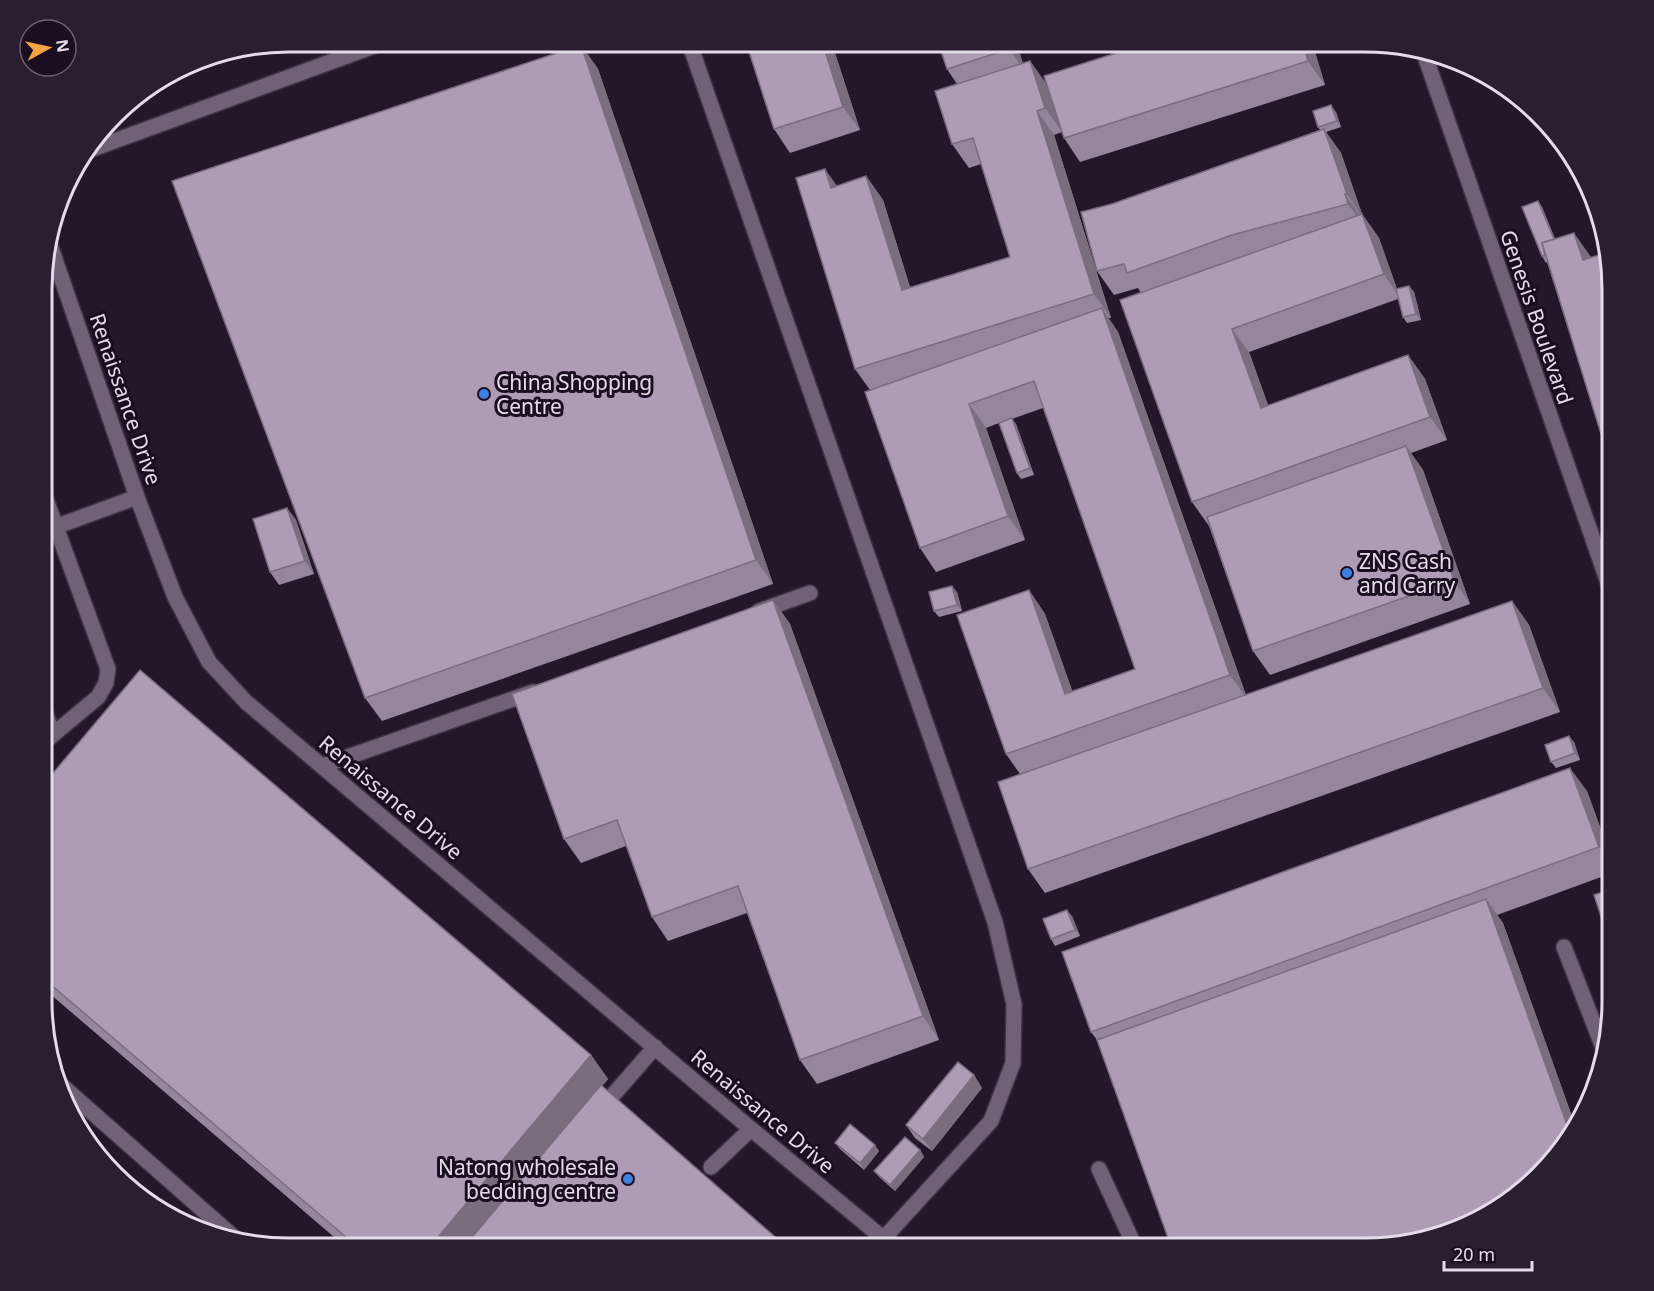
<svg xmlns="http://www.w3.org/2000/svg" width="1654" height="1291" viewBox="0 0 1654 1291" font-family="'Noto Sans',sans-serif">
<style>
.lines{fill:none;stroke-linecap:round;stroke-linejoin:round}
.minor-casing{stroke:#3d3341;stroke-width:18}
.minor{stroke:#706177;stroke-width:15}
.wall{fill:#95869b}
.shaded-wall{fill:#796d7e}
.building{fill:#ad9cb4;stroke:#796d7e;stroke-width:1.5}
.shop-dot{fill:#3f7fe0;stroke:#1b0e20;stroke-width:2}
.labels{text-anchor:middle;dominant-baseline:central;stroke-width:6;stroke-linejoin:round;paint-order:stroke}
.street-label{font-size:21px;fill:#e5dce9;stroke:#1b0e20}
.poi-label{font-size:21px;fill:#e5dce9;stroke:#1b0e20;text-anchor:start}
.rim{fill:none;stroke:#e5dce9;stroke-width:3}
</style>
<rect width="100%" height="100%" fill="#25172a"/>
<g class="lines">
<defs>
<g id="minor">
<polyline points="689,42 995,922 1014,1004 1013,1063 991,1121 884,1238"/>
<polyline points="1424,53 1612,594"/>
<polyline points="87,151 385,42"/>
<polyline points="49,242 137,497 175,597 209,662 246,702 751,1129 896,1249"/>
<polyline points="44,531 137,497"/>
<polyline points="759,611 810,593"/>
<polyline points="43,707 53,734"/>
<polyline points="43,743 98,697 106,683 108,669 44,494"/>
<polyline points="322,766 533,692"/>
<polyline points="1564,947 1604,1050"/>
<polyline points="61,1085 237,1240"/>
<polyline points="600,1110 655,1047"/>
<polyline points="711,1167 751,1129"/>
<polyline points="1099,1169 1136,1249"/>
</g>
</defs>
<use href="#minor" class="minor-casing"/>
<use href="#minor" class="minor"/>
</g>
<g class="wall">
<polygon points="746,42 858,42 834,50 860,130 790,153 774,129"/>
<polygon points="938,42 1016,42 1023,64 1030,61 1047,85 1062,132 1054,135 1111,318 1108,318 1118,332 1246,695 1512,601 1529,625 1560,712 1045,893 1028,869 1020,774 1006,754 1029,590 1045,614 1072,691 1135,669 1043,408 1012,419 1016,424 1034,475 1021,479 1017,473 999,423 986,428 1025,540 936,572 920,548 870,390 855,369 837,186 866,176 883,200 910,287 1010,257 981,164 969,168 952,144 957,84 947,69"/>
<polygon points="1312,42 1325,85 1080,162 1064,138"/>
<polygon points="581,45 598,69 773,584 382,721 365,698"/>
<polygon points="1336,112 1341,127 1326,132 1341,153 1362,214 1379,238 1397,289 1409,286 1414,292 1421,320 1407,323 1403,317 1398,299 1249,352 1268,406 1408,355 1425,379 1447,440 1411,453 1423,470 1470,604 1270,675 1253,651 1209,526 1192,502 1141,293 1138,288 1114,295 1097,271 1112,204 1320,130 1318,127"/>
<polygon points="1538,201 1542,207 1555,239 1591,257 1612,289 1612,467 1547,262 1546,263 1542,256"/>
<polygon points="287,508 296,520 314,574 279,585 270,572"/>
<polygon points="957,592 962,611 939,617 934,611"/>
<polygon points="773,600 790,624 939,1040 817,1084 800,1060 747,913 668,941 652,917 626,846 581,863 564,839"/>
<polygon points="1574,742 1580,760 1556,768 1551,762"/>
<polygon points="43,785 591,1055 608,1079 602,1086 789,1249 348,1249 43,988"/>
<polygon points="1587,791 1612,860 1612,873 1497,915 1503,923 1575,1125 1550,1165 1459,1230 1364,1249 1097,1040 1091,1032"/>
<polygon points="1072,916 1080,936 1055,946 1051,939"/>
<polygon points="974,1075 982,1088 932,1151 915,1138 906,1125"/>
<polygon points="835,1143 879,1151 864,1170 840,1149"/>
<polygon points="920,1150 924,1157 895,1191 879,1177 874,1171"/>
</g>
<g class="shaded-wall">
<polygon points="822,42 829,42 834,50 860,130 843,107"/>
<polygon points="1007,42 1016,42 1026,72 1009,49"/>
<polygon points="1303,42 1312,42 1325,85 1308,61"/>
<polygon points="581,45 598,69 773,584 756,560"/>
<polygon points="1030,61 1047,85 1062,132 1045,108"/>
<polygon points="1331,105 1336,112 1341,127 1337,121"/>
<polygon points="1037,111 1054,135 1111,318 1094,294"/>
<polygon points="1324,129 1341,153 1362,214 1379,238 1400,298 1384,274 1363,218 1347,194"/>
<polygon points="825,169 842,193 831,188"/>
<polygon points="866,176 883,200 918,314 902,290"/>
<polygon points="1345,194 1362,218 1365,227 1348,204"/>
<polygon points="1538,201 1542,207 1562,256 1558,250"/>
<polygon points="1574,233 1591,257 1583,260"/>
<polygon points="1599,255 1606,265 1610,283 1606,276"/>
<polygon points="1409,286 1414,292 1421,320 1416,314"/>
<polygon points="1102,308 1118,332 1247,699 1230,675"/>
<polygon points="1232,329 1249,352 1278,432 1261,408"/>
<polygon points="1408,355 1425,379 1447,440 1430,417"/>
<polygon points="969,404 986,428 1025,540 1008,516"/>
<polygon points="1012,418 1016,424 1034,475 1030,468"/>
<polygon points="1406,446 1423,470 1470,604 1454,580"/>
<polygon points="287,508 296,520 314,574 305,561"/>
<polygon points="952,586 957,592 962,611 957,605"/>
<polygon points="1029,590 1045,614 1082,718 1065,694"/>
<polygon points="773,600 790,624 939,1040 923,1016"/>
<polygon points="1512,601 1529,625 1560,712 1543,688"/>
<polygon points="1569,736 1574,742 1580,760 1575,753"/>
<polygon points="1570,768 1587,791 1612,860 1612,865 1599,847"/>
<polygon points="1606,891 1612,899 1612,909"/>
<polygon points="1486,899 1503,923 1575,1125 1570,1133"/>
<polygon points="1067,910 1072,916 1080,936 1075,930"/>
<polygon points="591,1055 608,1079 465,1249 428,1249"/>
<polygon points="974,1075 982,1088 932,1151 923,1139"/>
<polygon points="875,1145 879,1151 864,1170 860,1163"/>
<polygon points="920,1150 924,1157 895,1191 890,1185"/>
</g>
<g class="building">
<polygon points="746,42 822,42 843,107 774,129"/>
<polygon points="938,42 1007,42 1009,49 947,69"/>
<polygon points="1151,42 1303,42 1308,61 1064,138 1044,76"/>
<polygon points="581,45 756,560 365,698 172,181"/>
<polygon points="1030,61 1045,108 1037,111 1094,294 855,369 796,178 825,169 831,188 866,176 902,290 1010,257 973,138 952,144 935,91"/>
<polygon points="1331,105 1337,121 1318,127 1313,111"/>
<polygon points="1324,129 1347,194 1345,194 1348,204 1232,235 1127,273 1124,264 1097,271 1081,212 1112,204"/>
<polygon points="1538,201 1554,239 1542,243 1545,255 1542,256 1522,207"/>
<polygon points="1362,214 1384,274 1232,329 1261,408 1408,355 1430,417 1192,502 1120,300"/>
<polygon points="1574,233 1583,260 1599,255 1606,276 1609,276 1612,289 1611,466 1542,243"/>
<polygon points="1409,286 1416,314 1403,317 1396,289"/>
<polygon points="1102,308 1230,675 1006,754 957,615 1029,590 1065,694 1135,669 1034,381 969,404 1008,516 920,548 865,392"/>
<polygon points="1012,418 1030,468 1017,473 999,423"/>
<polygon points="1406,446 1454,580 1253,651 1207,517"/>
<polygon points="287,508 305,561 270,572 253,519"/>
<polygon points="952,586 957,605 934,611 929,592"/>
<polygon points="773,600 923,1016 800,1060 738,886 652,917 617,820 564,839 512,694"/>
<polygon points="1512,601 1543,688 1028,869 998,782"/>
<polygon points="140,670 591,1055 428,1249 360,1249 43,978 43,785"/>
<polygon points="1569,736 1575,753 1551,762 1545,745"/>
<polygon points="1570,768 1599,847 1091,1032 1062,952"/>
<polygon points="1606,891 1612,909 1611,947 1594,895"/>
<polygon points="1486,899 1570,1133 1550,1165 1476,1218 1423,1237 1364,1249 1172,1249 1097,1040"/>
<polygon points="1067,910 1075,930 1051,939 1043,919"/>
<polygon points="958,1062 974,1075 923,1139 906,1125"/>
<polygon points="601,1085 789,1249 462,1249"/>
<polygon points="850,1124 875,1145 860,1163 835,1143"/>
<polygon points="905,1137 920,1150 890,1185 874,1171"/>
</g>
<g class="shop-dot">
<circle cx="484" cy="394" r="6"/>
<circle cx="1347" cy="573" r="6"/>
<circle cx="628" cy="1179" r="6"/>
</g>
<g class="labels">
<g class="street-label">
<text transform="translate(1537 317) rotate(71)">Genesis Boulevard</text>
<text transform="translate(126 399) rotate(71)">Renaissance Drive</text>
<text transform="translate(391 797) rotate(40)">Renaissance Drive</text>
<text transform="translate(763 1111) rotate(40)">Renaissance Drive</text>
</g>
<g class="poi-label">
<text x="496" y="382">China Shopping<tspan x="496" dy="24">Centre</tspan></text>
<text x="1359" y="561">ZNS Cash<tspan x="1359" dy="24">and Carry</tspan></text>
<text x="616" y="1167" text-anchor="end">Natong wholesale<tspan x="616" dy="24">bedding centre</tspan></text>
</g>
</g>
<path d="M0 0H1654V1291H0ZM289 52H1365A237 237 0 0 1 1602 289V1001A237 237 0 0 1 1365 1238H289A237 237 0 0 1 52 1001V289A237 237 0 0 1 289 52Z" fill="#2b1e30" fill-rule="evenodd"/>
<path class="rim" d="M289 52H1365A237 237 0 0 1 1602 289V1001A237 237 0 0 1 1365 1238H289A237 237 0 0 1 52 1001V289A237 237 0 0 1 289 52Z"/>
<g transform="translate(48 48) rotate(82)"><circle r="28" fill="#1b0e20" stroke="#6c6070" stroke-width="1.5"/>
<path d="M0-4.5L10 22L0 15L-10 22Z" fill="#f5a345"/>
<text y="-9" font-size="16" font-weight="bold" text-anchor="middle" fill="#e5dce9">N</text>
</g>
<path d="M1444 1261v9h88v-9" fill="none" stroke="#e5dce9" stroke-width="3"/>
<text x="1453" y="1261" font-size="18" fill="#e5dce9" stroke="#1b0e20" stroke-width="4.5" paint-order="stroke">20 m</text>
</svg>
